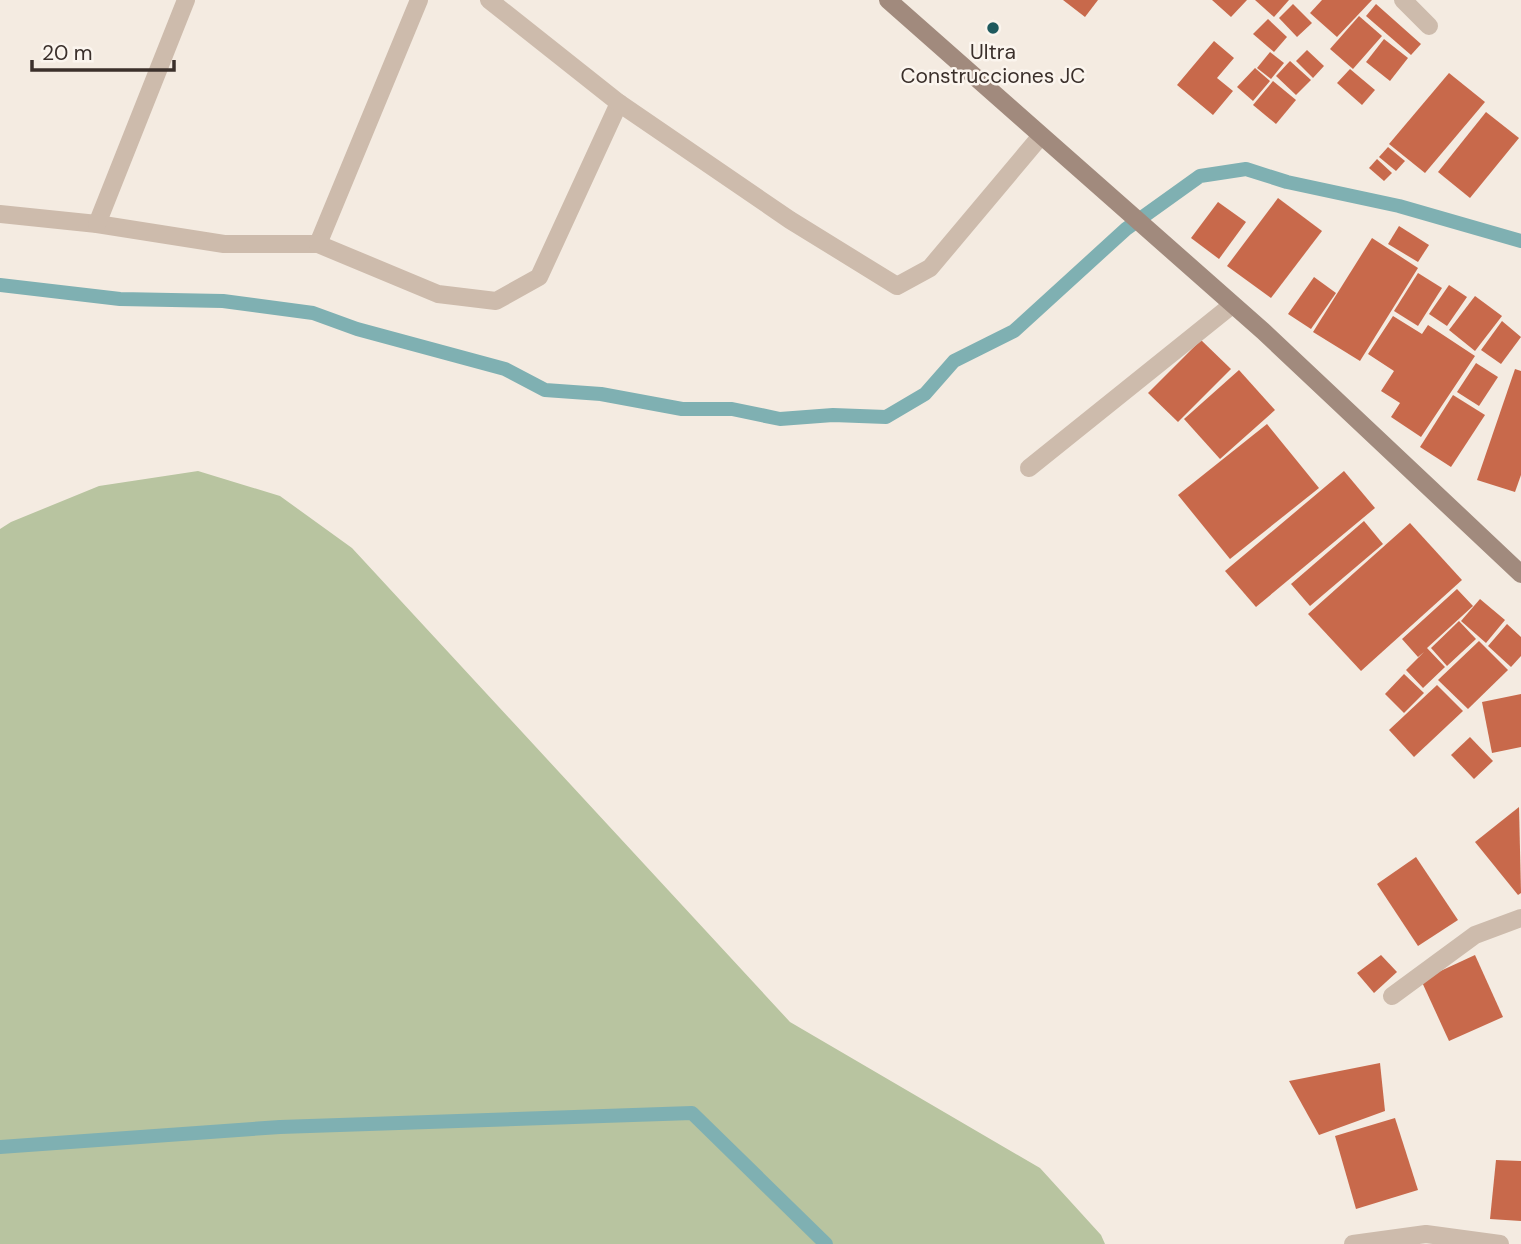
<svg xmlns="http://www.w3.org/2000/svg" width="1521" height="1244" viewBox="0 0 1521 1244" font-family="'DM Sans',sans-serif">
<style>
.green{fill:#b8c4a0}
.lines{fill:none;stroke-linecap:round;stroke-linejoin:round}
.stream{stroke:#7fb0b2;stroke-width:14}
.building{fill:#c8694b}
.lane{stroke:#cdbbac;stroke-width:18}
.street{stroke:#cdbbac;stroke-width:18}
.secondary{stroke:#a18a7d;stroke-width:18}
.poi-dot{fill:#1f5a5e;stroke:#fbf5ee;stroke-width:2.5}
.labels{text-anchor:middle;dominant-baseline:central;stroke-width:5;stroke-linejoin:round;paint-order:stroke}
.poi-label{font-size:21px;fill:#3b302b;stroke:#fbf5ee}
</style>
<rect width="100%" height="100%" fill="#f4ebe1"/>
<polygon class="green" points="198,471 280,496 352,548 790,1022 1040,1168 1101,1235 1105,1244 0,1244 0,529 11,522 99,486"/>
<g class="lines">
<g class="stream">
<polyline points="0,285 120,299 223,301 313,313 357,329 505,369 545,390 601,394 682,409 732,409 780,419 833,415 886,417 925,394 954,361 1014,331 1126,229 1200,176 1246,169 1287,182 1399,206 1521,241"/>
<polyline points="0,1147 280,1127 692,1113 826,1244"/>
</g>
</g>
<g class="building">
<polygon points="1063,0 1098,0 1085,17"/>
<polygon points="1212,0 1247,0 1231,17"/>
<polygon points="1255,0 1289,0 1274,17"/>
<polygon points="1322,0 1372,0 1337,37 1310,13"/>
<polygon points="1293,4 1312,23 1297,37 1279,18"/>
<polygon points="1376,4 1421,44 1411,55 1366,16"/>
<polygon points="1359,16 1382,36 1353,69 1330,49"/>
<polygon points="1268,19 1287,37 1274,52 1253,34"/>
<polygon points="1384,39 1408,58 1390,81 1366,62"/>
<polygon points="1214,41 1234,58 1217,78 1233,91 1213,115 1177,85"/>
<polygon points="1307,50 1324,66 1313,78 1296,61"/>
<polygon points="1270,52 1284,63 1271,79 1257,68"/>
<polygon points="1290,61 1311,80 1296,95 1276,76"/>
<polygon points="1255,68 1270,81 1253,101 1237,87"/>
<polygon points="1350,69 1375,90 1362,105 1337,83"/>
<polygon points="1449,73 1485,102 1425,173 1389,144"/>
<polygon points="1273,81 1296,100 1276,124 1253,105"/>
<polygon points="1486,112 1519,138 1470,198 1438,172"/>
<polygon points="1388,147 1405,161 1396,171 1379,157"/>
<polygon points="1377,159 1392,173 1384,181 1369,168"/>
<polygon points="1278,198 1322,231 1271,298 1227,266"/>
<polygon points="1218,202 1246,222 1219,259 1191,238"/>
<polygon points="1399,226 1429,245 1418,262 1388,244"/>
<polygon points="1372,238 1418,268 1360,361 1313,332"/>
<polygon points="1418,273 1442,288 1418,326 1394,311"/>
<polygon points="1314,277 1336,293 1311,329 1288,314"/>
<polygon points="1449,285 1467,297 1447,326 1429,314"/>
<polygon points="1475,296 1502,316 1475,351 1449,330"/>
<polygon points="1393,316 1422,334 1428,325 1475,356 1421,437 1391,417 1400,403 1381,391 1394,371 1368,354"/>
<polygon points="1502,321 1521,337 1501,364 1481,350"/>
<polygon points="1201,340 1231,369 1178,422 1148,393"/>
<polygon points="1476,363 1498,377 1479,406 1457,392"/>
<polygon points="1515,369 1521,371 1521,475 1515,492 1477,480"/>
<polygon points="1239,370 1275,410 1220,459 1184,419"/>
<polygon points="1453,395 1485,415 1451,467 1420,447"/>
<polygon points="1267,424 1319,488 1230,559 1178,495"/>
<polygon points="1344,471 1375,508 1256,607 1225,571"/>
<polygon points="1364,521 1383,544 1310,606 1291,584"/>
<polygon points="1410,523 1462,580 1361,671 1308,614"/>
<polygon points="1457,589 1473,606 1427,648 1445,667 1423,688 1406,670 1424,652 1418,657 1402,639"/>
<polygon points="1480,599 1505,620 1486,643 1461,621"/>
<polygon points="1459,621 1476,639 1447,666 1431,648"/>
<polygon points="1507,624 1521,637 1521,656 1511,667 1488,646"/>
<polygon points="1479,641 1508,670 1468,709 1438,680"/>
<polygon points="1404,674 1424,693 1404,713 1385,694"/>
<polygon points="1437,685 1463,711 1414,757 1389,730"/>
<polygon points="1521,694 1521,747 1492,753 1482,702"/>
<polygon points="1470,737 1493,761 1474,779 1451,755"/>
<polygon points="1519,807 1521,893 1518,895 1475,842"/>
<polygon points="1416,857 1458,920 1418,946 1377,884"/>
<polygon points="1381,955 1397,972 1374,993 1357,973"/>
<polygon points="1475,955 1503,1017 1449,1041 1421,980"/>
<polygon points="1380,1063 1385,1111 1319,1135 1289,1081"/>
<polygon points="1395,1118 1418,1190 1356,1209 1335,1136"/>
<polygon points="1496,1160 1521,1161 1521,1221 1490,1219"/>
</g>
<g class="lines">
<polyline class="lane" points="0,214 97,224 224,244 318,244 438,294 496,301 539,277 619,103"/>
<g class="street">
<polyline points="489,0 619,103 790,220 897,286 930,268 1040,137"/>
<polyline points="1403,0 1429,26"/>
<polyline points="97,224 186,0"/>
<polyline points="318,244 419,0"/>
<polyline points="1029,468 1232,305"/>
<polyline points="1392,996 1475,935 1521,918"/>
<polyline points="1353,1244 1426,1234 1500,1244"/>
</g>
<polyline class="secondary" points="888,0 1263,331 1521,574"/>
</g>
<circle class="poi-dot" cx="993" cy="28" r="7"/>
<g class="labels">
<g class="poi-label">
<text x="993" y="52">Ultra<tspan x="993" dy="24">Construcciones JC</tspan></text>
</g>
</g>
<path d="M32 60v10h142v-10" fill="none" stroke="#3b302b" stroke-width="3.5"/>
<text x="42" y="60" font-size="21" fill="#3b302b" stroke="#fbf5ee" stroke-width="5" paint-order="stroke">20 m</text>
</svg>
